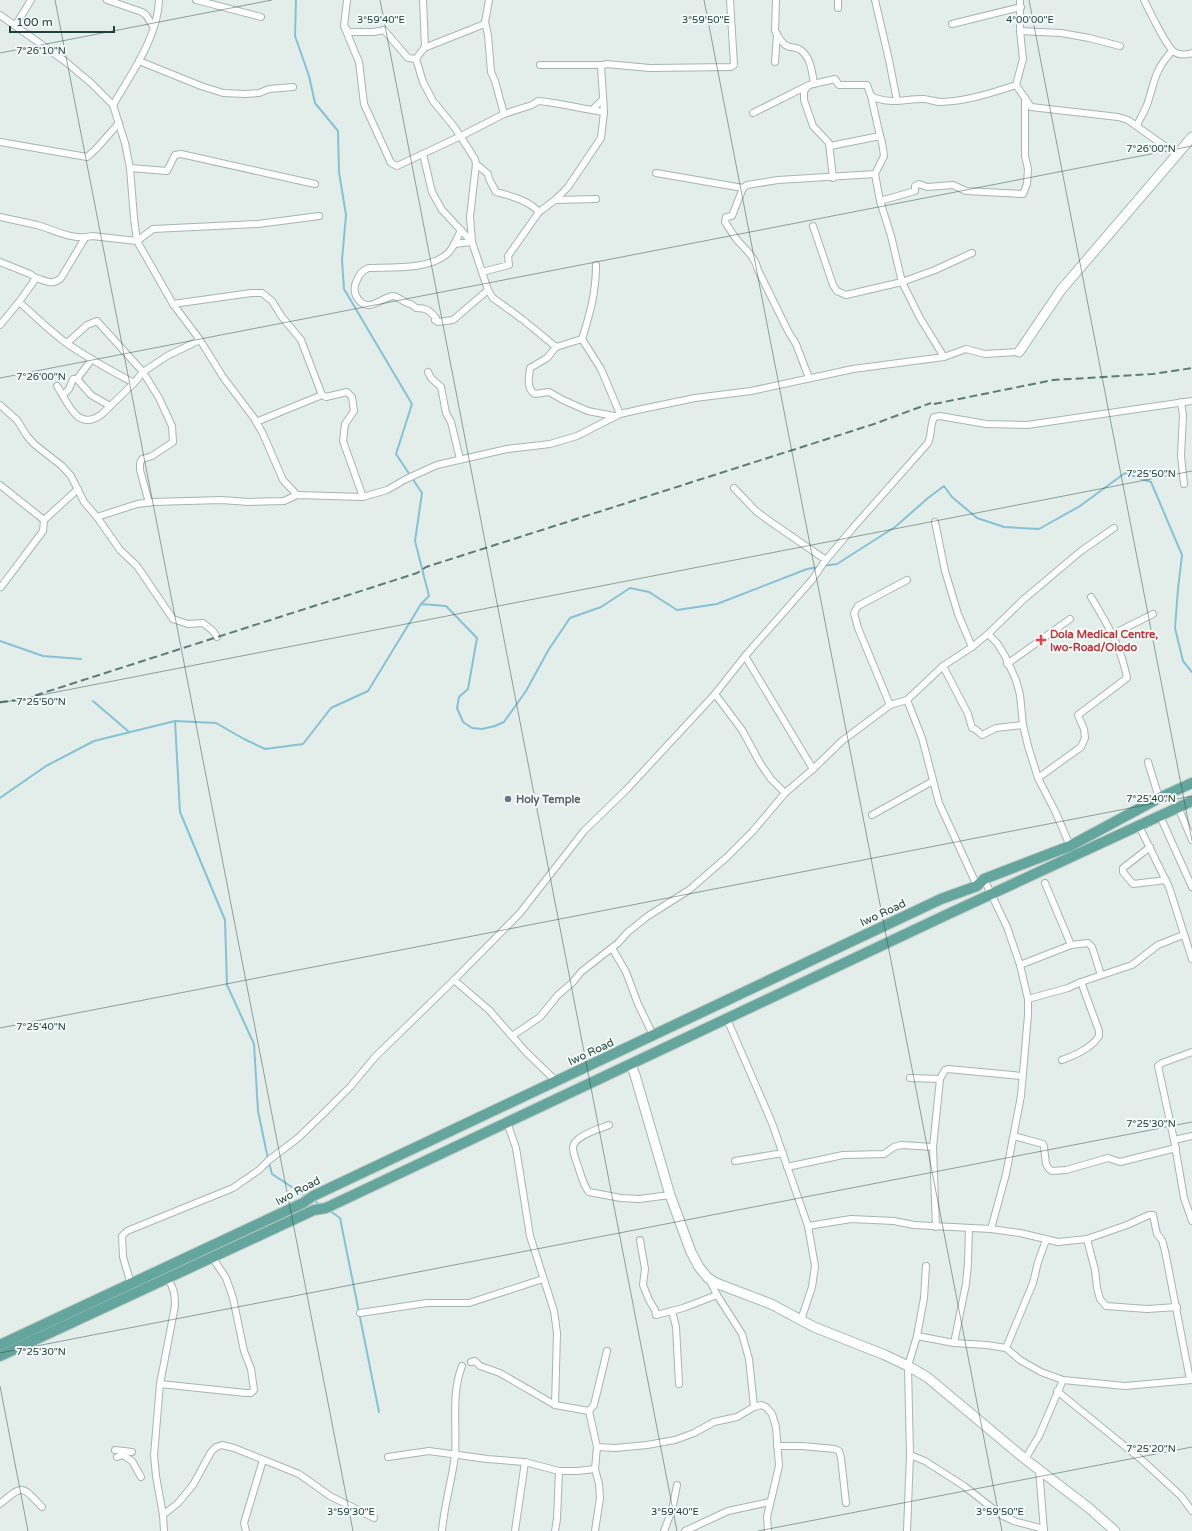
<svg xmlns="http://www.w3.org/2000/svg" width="1192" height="1531" viewBox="0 0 1192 1531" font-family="'Varela Round',sans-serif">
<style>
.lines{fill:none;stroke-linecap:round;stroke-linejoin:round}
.stream{stroke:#87c1d6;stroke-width:2}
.street-casing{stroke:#a5b6b2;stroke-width:8}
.secondary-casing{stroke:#a0bab4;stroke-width:11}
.primary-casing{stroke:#c1cac8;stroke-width:12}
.street{stroke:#fff;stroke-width:6}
.secondary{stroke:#fff;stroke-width:9}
.primary{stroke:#64a69d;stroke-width:10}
.rail{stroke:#5c7c77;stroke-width:2;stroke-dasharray:8 4;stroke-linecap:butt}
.ticks{fill:none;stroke:#21403c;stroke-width:1;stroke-opacity:0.45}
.health-dot{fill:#e0444e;stroke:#f4faf7;stroke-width:1.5}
.worship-dot{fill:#6b7280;stroke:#f4faf7;stroke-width:1.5}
.labels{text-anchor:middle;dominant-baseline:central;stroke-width:4;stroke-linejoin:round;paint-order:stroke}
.health-label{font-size:11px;font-weight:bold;fill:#be3a42;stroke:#f4faf7;text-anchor:start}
.worship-label{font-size:11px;font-weight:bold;fill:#5b616d;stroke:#f4faf7;text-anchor:start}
.street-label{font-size:11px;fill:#21403c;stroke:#f4faf7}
.ticks-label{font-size:10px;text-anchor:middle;fill:#21403c;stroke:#f4faf7;stroke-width:4;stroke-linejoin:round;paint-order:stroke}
</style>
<rect width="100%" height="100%" fill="#e3eeea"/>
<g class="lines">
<g class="stream">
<polyline points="296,0 295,36 309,76 315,103 338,131 339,172 346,215 342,260 344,289 412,404 396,454 422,493 415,541 429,596 421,604"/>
<polyline points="823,566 837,564 895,527 928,498 944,486 952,497 977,518 1004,527 1039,529 1080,506 1125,473 1151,482 1182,555 1178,589 1175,628 1183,661 1192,672"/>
<polyline points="0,641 43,656 81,659"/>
<polyline points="93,701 128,731"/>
<polyline points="175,721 180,812 225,920 227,985 254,1044 258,1111 268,1159"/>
<polyline points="0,798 46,766 94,741 175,721 216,723 244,739 265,749 303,744 331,708 368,691 421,604 446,606 477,638 468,689 459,697 457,708 463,722 472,728 482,729 495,726 504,722 526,691 549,649 570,618 601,607 630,588 649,592 677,610 717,604 807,569 819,567"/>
<polyline points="269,1163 272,1174 307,1197"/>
<polyline points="313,1200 321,1205"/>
<polyline points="330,1211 340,1218 379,1412"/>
</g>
<defs>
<g id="street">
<polyline points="107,0 142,12 146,15 153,26"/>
<polyline points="196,0 261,17"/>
<path d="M347,0L344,26L359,62L364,104L391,163L397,166L461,136L504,114L532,105L538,101C560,103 582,109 604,112"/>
<polyline points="423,0 425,47 424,48"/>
<path d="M776,0L775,31C778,36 782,44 787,46C791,48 795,47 799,49C811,56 812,72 814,84"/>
<polyline points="838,0 838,8"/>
<polyline points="875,0 889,60 897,101"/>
<polyline points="1020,0 1020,31 1023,59 1016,85 1031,107 1118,117 1128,120 1177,155"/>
<path d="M1144,0C1149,10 1166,46 1174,52C1179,55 1186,55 1192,53"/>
<polyline points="0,15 66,62 91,83 113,105 125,143 130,168 134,218 137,241 173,304 200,340 223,377 254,418 263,434 283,480 297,495"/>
<polyline points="485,22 488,35 491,72 495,81 504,114"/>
<polyline points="952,24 1021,7"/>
<polyline points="15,26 31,0"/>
<polyline points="344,26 349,32 374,32 384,30 408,58 416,59 423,82 433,101 455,128 475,159 476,164 470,217 471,229 472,242 488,290 493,298 522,319 556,347 582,339 601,369 620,414"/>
<polyline points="1020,31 1061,33 1089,38 1120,46"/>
<polyline points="416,59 424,48 482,25 485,22 489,0"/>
<polyline points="139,61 201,86 223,93 245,94 259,93 269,89 293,87"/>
<polyline points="775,62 777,34"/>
<polyline points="540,65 602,65"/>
<polyline points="808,86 804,91 804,100 813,126 829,143 833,178"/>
<polyline points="871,96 880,136 882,142 884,156 875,174 880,201 891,236 902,282 920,318 944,357"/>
<path d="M113,105C131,74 158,37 159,0"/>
<polyline points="592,110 603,99"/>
<path d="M753,113L809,85L835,79L839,85H867L871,96C889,105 904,99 923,99C929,99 935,102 941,102C967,101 992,93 1016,85"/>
<path d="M1137,125C1140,119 1144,112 1147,105C1155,81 1154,71 1172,51"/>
<polyline points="0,142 87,157 96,149 119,123"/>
<polyline points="830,146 880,136"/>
<polyline points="423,154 432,192 442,210 472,242"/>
<path d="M476,164L488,174L489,179L496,192C511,196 528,200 539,212"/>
<polyline points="130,168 167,171 175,155 181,154 315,184"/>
<polyline points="656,173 743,188"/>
<polyline points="555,200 596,199"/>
<polyline points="880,201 915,191 915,186 919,184 927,187 953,185 966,191 1023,194 1027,184 1028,169 1025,156 1025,98"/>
<path d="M0,217C12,220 25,222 37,225C55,230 73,241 92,236L137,241L153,229L258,224L319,216"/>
<polyline points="813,226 833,285 837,291 846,295 902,282 935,270 972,253"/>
<path d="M461,230C457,238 454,248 447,254C429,270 390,267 368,268C360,272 358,277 355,285C354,290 355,295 358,299C368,313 380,299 392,296C398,295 404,304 411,304L416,308C426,308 429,310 436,318L435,320L438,322L453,320L488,290"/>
<polyline points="454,244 472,242"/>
<path d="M0,262L30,274L36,278L19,302C34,315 49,330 65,342C87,358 110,370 134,383"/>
<polyline points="482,272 509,265 508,256 539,212 555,200 568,187 601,138 604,112 601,66 606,64 650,68 731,67 734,65 730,0"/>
<path d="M36,278C47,281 52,286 61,278L85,238"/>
<polyline points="173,304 251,293 262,293 272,301 282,317 301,340 322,395 326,397 347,392 352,397 354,411 345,424 343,441 363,497"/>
<polyline points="0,325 19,302"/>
<path d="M582,339C590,314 596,292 596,265"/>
<polyline points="67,343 87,325 97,321 143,372 159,398 172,426 173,442 152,456 142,459 140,463 140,470 149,503"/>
<path d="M556,347L547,358L530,368C529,378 526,388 535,394L549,392L563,400L588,411L614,416"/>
<polyline points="428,372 431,378 441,387 446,413 451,422 460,459"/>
<path d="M809,378L796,344L788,331L758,270C755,257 747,251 738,241C733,235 729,228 725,222L726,217L732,216L743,188L747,185L778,180L875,174"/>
<polyline points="77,379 91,395 110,406"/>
<path d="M57,386C68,402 77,433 102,414L134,383L143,372L167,356L200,340"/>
<polyline points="63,395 69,389 73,379 77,379 92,359"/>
<polyline points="1181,402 1183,415 1181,456 1184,484"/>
<polyline points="0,405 17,420 27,436 34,444 62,466 71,476 84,502 97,517 120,550 137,566 173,619 188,624 203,623 213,631 217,637"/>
<polyline points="256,422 322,395"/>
<polyline points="0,485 44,520"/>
<polyline points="734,488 756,511 768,520 826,560"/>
<polyline points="97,517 137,504 153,502 222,500 248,502 284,501 297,495 363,497 387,490 406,479 437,465 507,449 550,444 577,436 620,414 642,409 695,398 751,391 853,369 944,357 966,349 985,354 1019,352"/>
<polyline points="935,522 945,571 958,614 972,647"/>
<polyline points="1,587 43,531 44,520 78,489"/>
<polyline points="988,634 997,643 1005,656 1016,680 1020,695 1023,725 1028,746 1038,778 1056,813 1070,846"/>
<polyline points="1113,634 1153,614"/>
<polyline points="745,656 813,769"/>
<polyline points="1007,664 1070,619"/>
<polyline points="943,666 968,714 972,728 975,729 982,735 996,728 1023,725"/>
<polyline points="715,694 742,730 760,763 771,779 785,793"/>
<polyline points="907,700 922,738 939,803 977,886"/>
<polyline points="890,705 858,628 854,613 858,606 907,580"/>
<polyline points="1148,762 1159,798"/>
<path d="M1038,778L1081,747L1085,738L1084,729L1078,715L1127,678C1121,646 1107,624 1091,597"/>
<polyline points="1178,807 1192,840"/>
<polyline points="872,815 933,781"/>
<polyline points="1160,816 1192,887"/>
<polyline points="1139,826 1169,887 1192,959"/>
<polyline points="1150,847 1123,868 1123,872 1133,884 1166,880"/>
<polyline points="984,879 1007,927 1020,965 1028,999 1028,1015 1021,1096 1006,1174 991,1229"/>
<polyline points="1045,883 1071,945"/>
<polyline points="612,948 626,972 638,1004 653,1035"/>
<polyline points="1020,965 1071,945 1088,943 1092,947 1101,975"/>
<polyline points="1028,999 1068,988 1081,982 1132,965 1158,945 1183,935"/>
<polyline points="727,1019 772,1123 808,1226 815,1266 812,1287 801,1320"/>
<polyline points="512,1036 540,1017 558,995 573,982 581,972 618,943 628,932 648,916 689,890 727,857 753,831 785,793 813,769 842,741 890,705 907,700 943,666 972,647 988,634 1024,599 1081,551 1114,528"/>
<polyline points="1192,1052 1162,1063 1158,1066 1174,1140 1184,1198 1192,1221"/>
<path d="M1062,1060C1075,1055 1092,1048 1099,1036V1031L1081,982"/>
<polyline points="910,1078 940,1079 945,1070 948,1069 1022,1076"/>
<path d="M556,1081L526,1052L489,1010L454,980L520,913L584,831L627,789L715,694L745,656L812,580L825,561L852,529L928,443C932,434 930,425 934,417L940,416L986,424L1027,425L1192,401"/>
<polyline points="507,1122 516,1148 530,1236 554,1311 557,1333 555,1405"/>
<path d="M609,1125C599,1129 573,1136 573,1148C573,1154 576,1160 578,1166C581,1175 583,1185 589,1192L621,1198L639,1199L670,1195"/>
<polyline points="1014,1136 1043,1144 1044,1147 1046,1164 1049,1169 1052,1171 1066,1170 1108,1158 1120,1162 1176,1148"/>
<polyline points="1174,1140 1192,1136"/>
<polyline points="735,1161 783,1153"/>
<polyline points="787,1167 843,1155 884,1154 894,1147 901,1145 933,1147"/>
<polyline points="808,1226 851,1219 894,1221 914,1225 991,1229 1020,1233 1058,1242 1087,1239 1127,1225 1149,1215 1153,1215 1157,1234 1162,1240 1165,1251 1190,1380"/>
<polyline points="936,1227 933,1147 940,1079"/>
<polyline points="1087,1239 1095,1270 1097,1288 1100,1299 1106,1306 1147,1309 1177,1307"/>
<polyline points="640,1240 645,1269 643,1285 649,1300 655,1310 656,1315 683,1308 717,1295"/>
<polyline points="709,1279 717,1295 742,1334 749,1359 754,1407"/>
<polyline points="131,1284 123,1257 122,1236 127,1231 233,1188 259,1170 269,1160 298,1138 326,1111 350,1087 375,1057 454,980"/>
<polyline points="672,1311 676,1327 679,1384"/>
<polyline points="360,1313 427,1303 469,1303 543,1279"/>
<polyline points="917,1336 954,1343 987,1345 1006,1348 1020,1360 1041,1372 1063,1380 1125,1386 1192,1380"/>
<polyline points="954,1343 966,1284 968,1263 969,1228"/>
<polyline points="1006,1348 1033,1283 1038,1262 1046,1240"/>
<polyline points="471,1362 475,1361 480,1366 500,1373 555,1405 589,1411"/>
<polyline points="160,1384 246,1393 251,1393 254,1390 251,1369 244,1351 233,1298 226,1278 212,1257"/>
<polyline points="1057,1391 1143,1461 1181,1496 1192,1511"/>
<polyline points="777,1446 802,1446 835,1449 839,1451 841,1458 846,1503"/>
<polyline points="597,1447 615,1448 647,1445 675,1440 694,1433 714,1422 737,1417 754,1407 761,1405 766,1407 772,1414 776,1427 779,1466 767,1517 768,1531"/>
<polyline points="115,1450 132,1452"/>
<polyline points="910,1455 925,1461 964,1486 1001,1515 1014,1521 1044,1529"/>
<polyline points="117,1457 123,1455 132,1461 141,1477"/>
<polyline points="388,1457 429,1451 487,1459 525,1462 559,1471 577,1471 595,1469"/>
<polyline points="1025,1459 1039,1436 1063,1380"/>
<polyline points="1039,1469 1044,1531"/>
<path d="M0,1504C23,1484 22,1486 42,1507"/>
<polyline points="163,1515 178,1503 193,1485 211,1452 216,1447 222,1445 234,1448 299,1474 330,1496 374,1518"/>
<path d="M164,1531L163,1515L156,1476L154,1455L160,1384L175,1306C175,1295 174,1287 167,1278"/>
<polyline points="246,1531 244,1523 263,1460"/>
<path d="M442,1531C444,1505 452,1481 455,1455C457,1425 451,1394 462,1366"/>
<polyline points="515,1531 525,1462"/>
<polyline points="555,1531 557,1519 559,1471"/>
<polyline points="595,1531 600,1498 599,1484 595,1469 597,1447 589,1411 594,1405 607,1351"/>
<polyline points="664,1531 672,1510 677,1485"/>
<polyline points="685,1531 728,1511 770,1502"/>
<polyline points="907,1531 910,1455 908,1366 917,1336 924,1298 926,1266"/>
</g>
<g id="secondary">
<polyline points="1019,352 1061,290 1192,137"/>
<polyline points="631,1064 635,1075 670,1195 691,1252 699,1267 708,1278 716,1283 771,1304 814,1327 885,1355 908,1366 927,1377 1025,1459 1089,1508 1115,1531"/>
</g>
<g id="primary">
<polyline points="0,1345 303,1203 313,1196 941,899 977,886 984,879 1070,846 1159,798 1192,783"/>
<polyline points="0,1356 314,1210 326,1208 944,916 1192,801"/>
</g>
</defs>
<use href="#street" class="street-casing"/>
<use href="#secondary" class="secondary-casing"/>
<use href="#primary" class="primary-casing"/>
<use href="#street" class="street"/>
<use href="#secondary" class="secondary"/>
<use href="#primary" class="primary"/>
<g class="rail">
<polyline points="934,404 1053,380 1153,374 1192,368"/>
<polyline points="0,702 21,700 417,573 426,567 874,424 931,403"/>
</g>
</g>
<path class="ticks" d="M55,0L353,1531M380,0L677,1531M704,0L1002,1531M1029,0L1192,841M0,53L272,0M0,378L1192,146M0,703L1192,471M0,1028L1192,796M0,1353L1192,1122M0,1386L28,1531M758,1531L1192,1447"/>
<path class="health-dot" d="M1039 634h4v4h4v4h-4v4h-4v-4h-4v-4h4z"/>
<circle class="worship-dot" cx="508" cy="799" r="4"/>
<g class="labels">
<g class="health-label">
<text x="1050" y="634">Dola Medical Centre,<tspan x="1050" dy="13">Iwo-Road/Olodo</tspan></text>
</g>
<g class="worship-label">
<text x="516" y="799">Holy Temple</text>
</g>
<g class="street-label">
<text transform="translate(883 913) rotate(-25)">Iwo Road</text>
<text transform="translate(591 1052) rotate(-25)">Iwo Road</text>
<text transform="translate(298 1191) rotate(-28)">Iwo Road</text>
</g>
</g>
<g class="ticks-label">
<text x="381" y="23">3°59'40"E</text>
<text x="706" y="23">3°59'50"E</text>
<text x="1030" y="23">4°00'00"E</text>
<text x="41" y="54">7°26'10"N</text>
<text x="1151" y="152">7°26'00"N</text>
<text x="41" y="380">7°26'00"N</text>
<text x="1151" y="477">7°25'50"N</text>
<text x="41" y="705">7°25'50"N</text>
<text x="1151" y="802">7°25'40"N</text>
<text x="41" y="1030">7°25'40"N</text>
<text x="1151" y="1127">7°25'30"N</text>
<text x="41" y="1355">7°25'30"N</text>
<text x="1151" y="1452">7°25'20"N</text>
<text x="351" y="1515">3°59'30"E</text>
<text x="675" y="1515">3°59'40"E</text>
<text x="1000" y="1515">3°59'50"E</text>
</g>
<path d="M10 26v6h104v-6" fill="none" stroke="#21403c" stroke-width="2"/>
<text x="16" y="26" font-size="12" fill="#21403c" stroke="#f4faf7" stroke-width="3" paint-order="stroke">100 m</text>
</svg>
